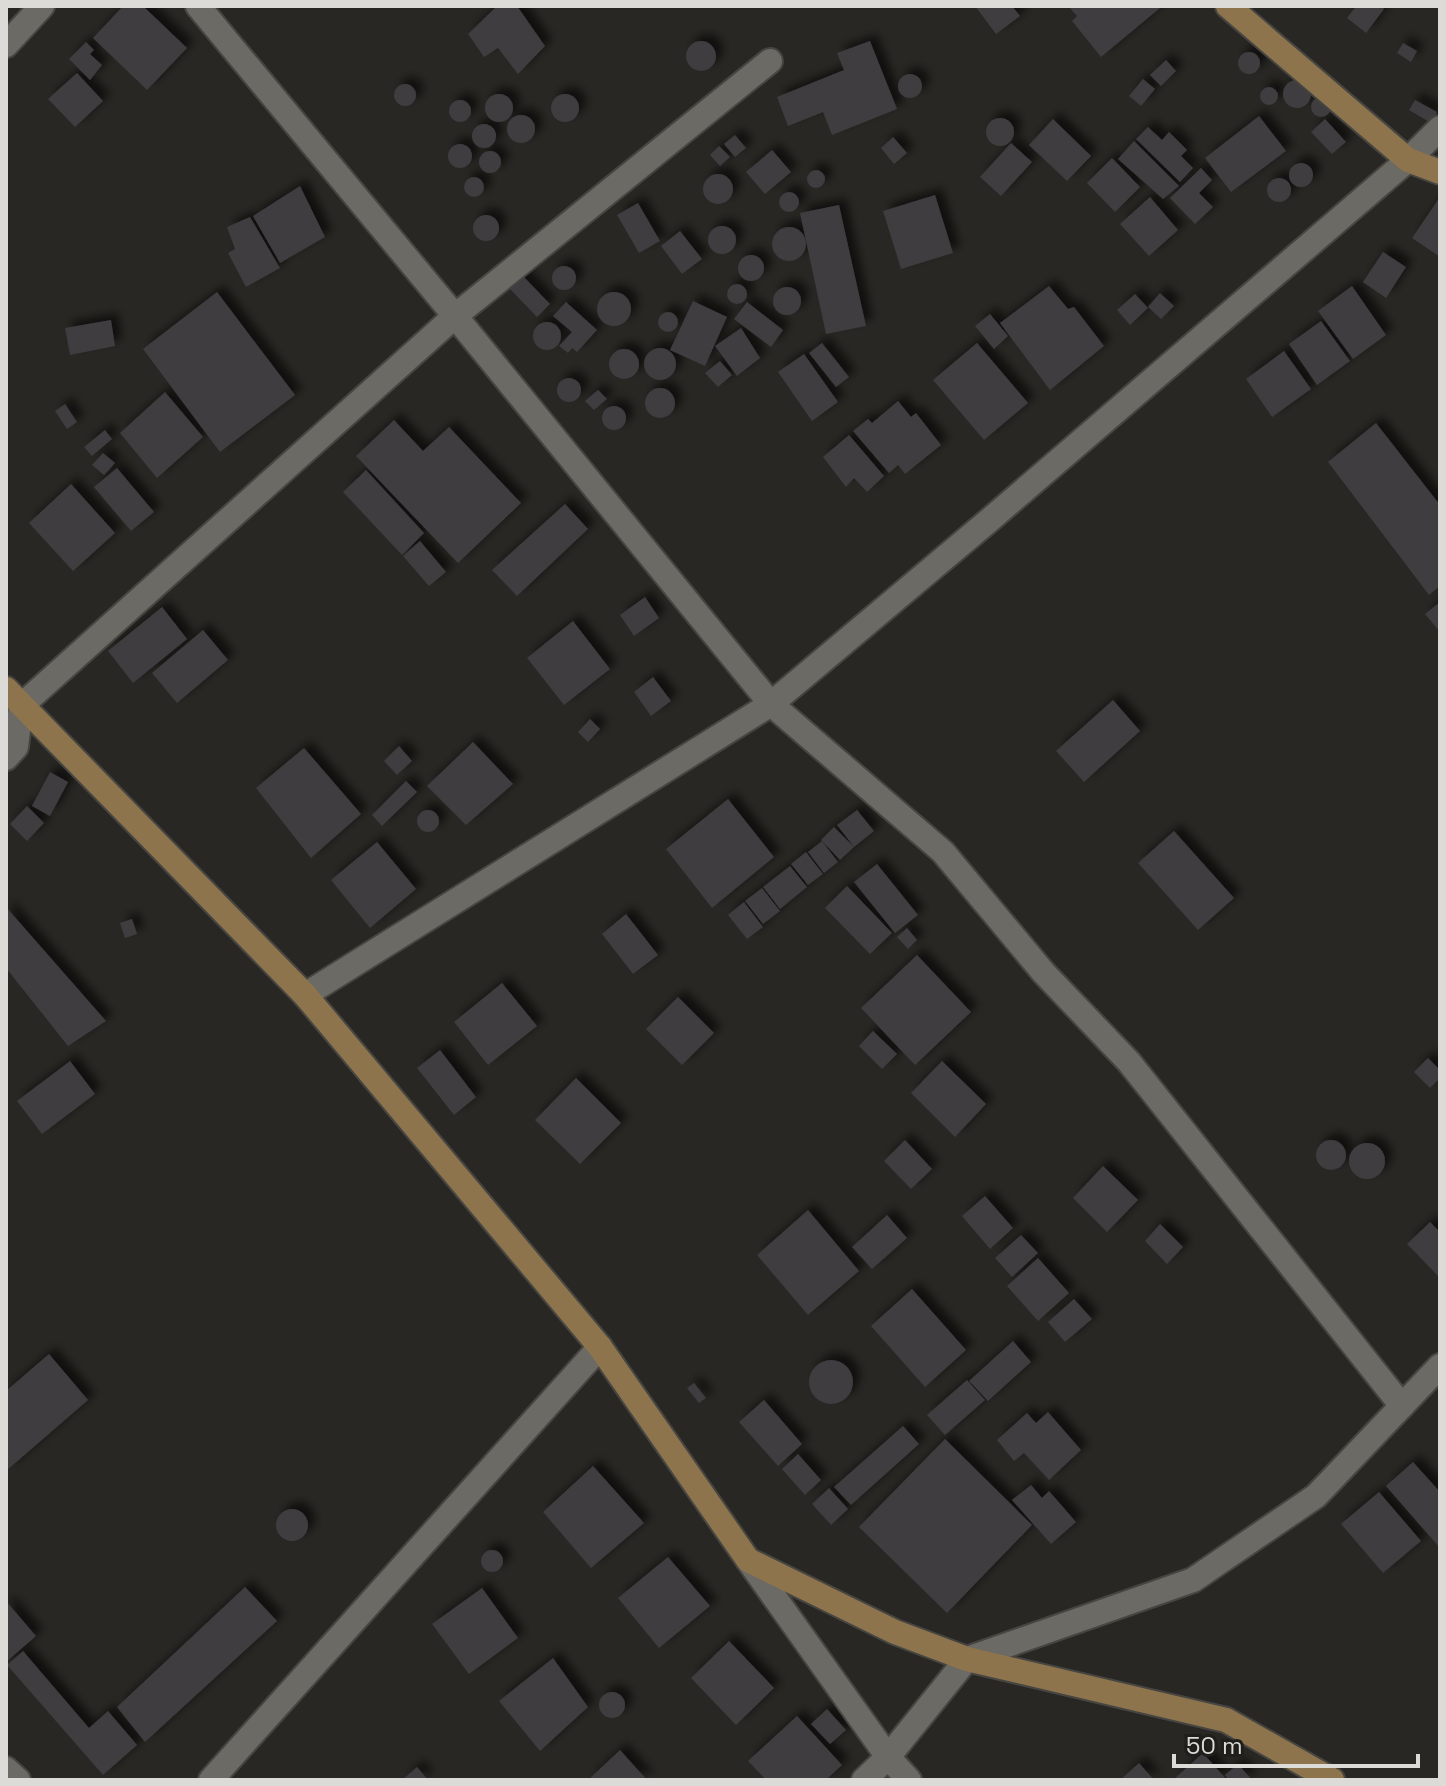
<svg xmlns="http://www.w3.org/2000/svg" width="1446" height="1786" viewBox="0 0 1446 1786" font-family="'Space Grotesk',sans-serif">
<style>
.building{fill:#3f3c40;filter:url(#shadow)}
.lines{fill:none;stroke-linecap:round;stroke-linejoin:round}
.street-casing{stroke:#464541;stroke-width:28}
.secondary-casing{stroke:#464541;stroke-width:28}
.street{stroke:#6c6a65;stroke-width:24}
.secondary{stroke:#8d744c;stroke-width:24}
</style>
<defs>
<filter id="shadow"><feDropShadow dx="7" dy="-7" stdDeviation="4" flood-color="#0009"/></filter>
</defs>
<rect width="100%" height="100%" fill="#282723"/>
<g class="building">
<polygon points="123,6 143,6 187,48 147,90 93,38"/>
<polygon points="497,6 517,6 545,46 518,74 498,48 484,57 468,34"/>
<polygon points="975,6 1012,6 1020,16 996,34"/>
<polygon points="1068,6 1159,6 1160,8 1101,57 1072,21 1077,16"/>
<polygon points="1356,6 1381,6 1384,9 1366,33 1347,18"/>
<polygon points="870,41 897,109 832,135 823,112 788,126 777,97 844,70 837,53"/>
<circle cx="701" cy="56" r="15"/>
<polygon points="86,42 94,50 90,54 102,65 90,80 69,59"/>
<polygon points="1403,43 1417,51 1411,62 1397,53"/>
<circle cx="1249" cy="63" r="11"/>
<polygon points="1166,60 1176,71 1161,86 1150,75"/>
<polygon points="77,73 103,101 75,127 48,99"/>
<circle cx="910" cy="86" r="12"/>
<polygon points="1143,79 1155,89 1141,106 1129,96"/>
<circle cx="1297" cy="94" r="14"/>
<circle cx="405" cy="95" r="11"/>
<circle cx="1269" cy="96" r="9"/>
<circle cx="565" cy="108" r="14"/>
<circle cx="499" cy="108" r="14"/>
<circle cx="1321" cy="107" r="10"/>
<circle cx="460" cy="111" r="11"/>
<polygon points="1415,100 1437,112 1431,123 1409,110"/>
<circle cx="521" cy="129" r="14"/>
<polygon points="1259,116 1286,151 1231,192 1205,158"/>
<circle cx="1000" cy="132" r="14"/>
<polygon points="1053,119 1091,156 1067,181 1029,145"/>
<polygon points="1325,119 1346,142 1332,154 1311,132"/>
<circle cx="484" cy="136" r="12"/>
<polygon points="1148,127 1162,140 1169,132 1187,150 1181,156 1193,168 1180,182 1136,139"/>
<polygon points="735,135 746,148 735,157 724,144"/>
<polygon points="893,137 907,153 894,164 881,148"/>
<polygon points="1134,141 1179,186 1163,199 1118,159"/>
<polygon points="1011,143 1032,162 1001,196 980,177"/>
<circle cx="460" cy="156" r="12"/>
<polygon points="719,146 730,157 720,166 710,155"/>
<polygon points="772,150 791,172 765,194 746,172"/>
<circle cx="490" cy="162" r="11"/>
<polygon points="1112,158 1140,187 1115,212 1087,183"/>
<circle cx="1301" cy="175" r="12"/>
<polygon points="1201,168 1212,180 1199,193 1213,207 1195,224 1170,198"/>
<circle cx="816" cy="179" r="9"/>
<circle cx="718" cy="189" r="15"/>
<circle cx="474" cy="187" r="10"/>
<circle cx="1279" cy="190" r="12"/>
<polygon points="300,186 325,237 280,263 253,216"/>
<circle cx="789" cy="202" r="10"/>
<polygon points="935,195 953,253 901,269 883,211"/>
<polygon points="1150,197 1178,230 1149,256 1120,224"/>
<polygon points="1440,197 1440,257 1412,238"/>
<polygon points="638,203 660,241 639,253 617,215"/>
<polygon points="839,205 866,326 826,334 800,213"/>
<circle cx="486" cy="228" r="13"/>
<polygon points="250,217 280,268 246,287 228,253 235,249 227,227"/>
<circle cx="722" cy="240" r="14"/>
<circle cx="789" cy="244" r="17"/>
<polygon points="680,231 702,259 682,274 661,246"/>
<polygon points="1383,252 1406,267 1386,298 1363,282"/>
<circle cx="751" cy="268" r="13"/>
<circle cx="564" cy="278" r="12"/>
<polygon points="520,273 550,304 537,317 507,286"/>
<circle cx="737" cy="294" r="10"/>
<polygon points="1049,286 1068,309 1074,307 1104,346 1050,390 1000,323"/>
<polygon points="1352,286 1386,335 1353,359 1318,311"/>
<circle cx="787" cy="301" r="14"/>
<polygon points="217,292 295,395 220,452 143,349"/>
<circle cx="614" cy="309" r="17"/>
<polygon points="1160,293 1174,306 1161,319 1148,307"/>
<polygon points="1135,294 1148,308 1130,325 1117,310"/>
<polygon points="693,301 727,317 705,366 670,350"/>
<polygon points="566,302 597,330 577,352 572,348 568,353 559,346 572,332 553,316"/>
<polygon points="747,302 783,330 771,347 734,319"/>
<circle cx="668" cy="322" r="10"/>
<polygon points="990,314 1008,336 994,349 975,326"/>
<polygon points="111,320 115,346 70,355 65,328"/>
<polygon points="1321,321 1350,361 1317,385 1289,344"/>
<circle cx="547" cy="336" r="14"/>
<polygon points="741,328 760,358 737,376 715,346"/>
<polygon points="822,343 849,377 836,387 809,353"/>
<polygon points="977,343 1028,403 984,440 933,380"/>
<circle cx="660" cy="364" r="16"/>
<circle cx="624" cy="364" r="15"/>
<polygon points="1284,351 1311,389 1272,417 1246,379"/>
<polygon points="804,354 838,402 812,421 778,372"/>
<polygon points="720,361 732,375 718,387 705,373"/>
<circle cx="569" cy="390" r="12"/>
<circle cx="660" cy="403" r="15"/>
<polygon points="598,390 607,399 594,410 585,401"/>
<polygon points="165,392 203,437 157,478 120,433"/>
<polygon points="898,401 911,417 916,413 941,445 905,474 898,465 889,473 853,431 868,419 872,423"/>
<polygon points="65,404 77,422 67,429 55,411"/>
<circle cx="614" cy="418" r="12"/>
<polygon points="394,420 423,451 449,427 521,503 458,563 356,456"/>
<polygon points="1376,423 1440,505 1440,586 1429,595 1328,462"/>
<polygon points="105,430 112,439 92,456 84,447"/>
<polygon points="849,435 884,476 867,492 854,478 846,487 823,457"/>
<polygon points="103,453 115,463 104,475 92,465"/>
<polygon points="117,468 154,512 131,531 94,487"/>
<polygon points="366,470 424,533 402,555 343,492"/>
<polygon points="71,484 115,533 73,571 29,523"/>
<polygon points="565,504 588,529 517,596 492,570"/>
<polygon points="420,541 446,572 429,586 403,556"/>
<polygon points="645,597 659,618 634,636 620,615"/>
<polygon points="1440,602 1440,632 1425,614"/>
<polygon points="162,607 187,639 133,683 108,651"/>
<polygon points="573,621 610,669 564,705 527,658"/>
<polygon points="203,630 228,660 177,703 152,673"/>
<polygon points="653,677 671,701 651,716 634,692"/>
<polygon points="1113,700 1140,731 1084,782 1056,751"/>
<polygon points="590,719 600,729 588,742 578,732"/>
<polygon points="473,742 513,784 466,825 427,786"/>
<polygon points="399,746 412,761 397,775 384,761"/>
<polygon points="304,748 361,814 311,858 256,788"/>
<polygon points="50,772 68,782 50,816 32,806"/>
<polygon points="406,781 417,792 382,826 372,815"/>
<polygon points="728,799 774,857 712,908 666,849"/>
<polygon points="27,806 44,823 27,841 10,824"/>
<polygon points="857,810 874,831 854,847 837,825"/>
<circle cx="428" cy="821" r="11"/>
<polygon points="834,827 854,847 840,860 821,840"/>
<polygon points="1174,831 1234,898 1198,930 1138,863"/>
<polygon points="822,841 838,862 824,873 808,852"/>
<polygon points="377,842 416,889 370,928 331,880"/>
<polygon points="806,852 823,874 808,885 791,864"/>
<polygon points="877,864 918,915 895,933 854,882"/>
<polygon points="790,866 807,887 780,909 763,887"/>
<polygon points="847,886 892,933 870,954 825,908"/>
<polygon points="762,888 780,911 763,924 745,901"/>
<polygon points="744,902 763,927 747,939 728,915"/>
<polygon points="6,907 106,1021 68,1046 6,968"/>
<polygon points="626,914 658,955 633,974 602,934"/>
<polygon points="132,919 137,934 125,938 120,923"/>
<polygon points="907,928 917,940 908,949 897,937"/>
<polygon points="917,955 971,1012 915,1065 861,1008"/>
<polygon points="502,983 537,1026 488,1065 454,1022"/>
<polygon points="678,997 714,1033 682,1065 646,1029"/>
<polygon points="873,1031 897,1054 882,1069 859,1046"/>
<polygon points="440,1050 476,1097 454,1115 417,1068"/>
<polygon points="1428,1058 1440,1070 1440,1078 1430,1088 1414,1072"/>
<polygon points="70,1061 95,1094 42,1134 17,1101"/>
<polygon points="942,1061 986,1104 955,1137 911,1093"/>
<polygon points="576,1078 621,1123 580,1164 535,1120"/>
<polygon points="905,1140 932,1169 911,1189 884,1161"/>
<circle cx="1331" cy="1155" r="15"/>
<circle cx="1367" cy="1161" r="18"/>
<polygon points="1103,1166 1138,1200 1107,1232 1073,1198"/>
<polygon points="985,1196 1013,1228 990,1249 962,1216"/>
<polygon points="808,1210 859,1271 808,1315 757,1255"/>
<polygon points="887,1215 907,1238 872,1269 852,1247"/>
<polygon points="1430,1222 1440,1232 1440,1278 1407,1244"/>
<polygon points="1160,1224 1183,1247 1167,1264 1145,1241"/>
<polygon points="1021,1235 1038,1253 1012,1277 995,1258"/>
<polygon points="1038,1258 1069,1293 1038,1321 1007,1286"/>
<polygon points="912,1289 966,1350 925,1387 871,1326"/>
<polygon points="1074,1299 1092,1319 1065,1342 1048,1322"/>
<polygon points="1013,1341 1031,1362 988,1401 969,1381"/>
<polygon points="49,1354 88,1400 6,1471 6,1391"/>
<circle cx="831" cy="1382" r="22"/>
<polygon points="967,1380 985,1400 945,1435 927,1415"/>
<polygon points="694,1383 706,1398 699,1403 687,1388"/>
<polygon points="764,1400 802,1444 778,1466 739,1422"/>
<polygon points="1048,1412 1081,1450 1049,1480 1024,1453 1014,1461 997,1440 1027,1413 1036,1423"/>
<polygon points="903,1426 919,1444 851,1505 834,1487"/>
<polygon points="945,1439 1032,1525 947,1613 859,1527"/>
<polygon points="798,1454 821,1480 805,1495 782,1469"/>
<polygon points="1413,1462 1440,1492 1440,1548 1386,1486"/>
<polygon points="593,1466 644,1523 591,1568 543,1512"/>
<polygon points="1031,1485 1042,1498 1049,1491 1076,1522 1051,1544 1012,1500"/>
<polygon points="829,1488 848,1509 831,1525 812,1504"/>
<polygon points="1379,1492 1421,1541 1383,1573 1341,1524"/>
<circle cx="292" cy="1525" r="16"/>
<circle cx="492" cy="1561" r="11"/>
<polygon points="668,1557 710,1606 659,1648 618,1598"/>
<polygon points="245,1587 277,1621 145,1742 117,1707"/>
<polygon points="482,1588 518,1638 469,1674 432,1624"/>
<polygon points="6,1601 36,1636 6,1662"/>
<polygon points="729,1641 774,1688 736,1725 691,1678"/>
<polygon points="23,1651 89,1728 108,1711 137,1745 103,1775 7,1665"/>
<polygon points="553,1658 588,1707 540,1751 499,1701"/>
<circle cx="612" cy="1705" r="13"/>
<polygon points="827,1709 846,1730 830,1744 811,1724"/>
<polygon points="797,1716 842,1765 826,1780 766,1780 748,1761"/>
<polygon points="620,1750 647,1780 588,1780"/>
<polygon points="1203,1753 1227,1780 1173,1780"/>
<polygon points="1139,1763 1154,1780 1120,1780"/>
<polygon points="1238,1764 1252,1780 1229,1780 1225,1775"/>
<polygon points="417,1767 428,1780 402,1780"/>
</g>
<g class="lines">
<defs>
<g id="street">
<polyline points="198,6 455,316 771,704 943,852 1043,972 1129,1062 1402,1406"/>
<polyline points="6,45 42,6"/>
<polyline points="6,758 16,747 21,706 455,316 770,61"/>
<polyline points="305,995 771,704 986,523 1408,160 1440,128"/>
<polyline points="748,1560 888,1757 909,1780"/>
<polyline points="6,1769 18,1780"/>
<polyline points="211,1780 600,1347"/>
<polyline points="864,1780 888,1757 967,1659 1193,1580 1316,1496 1440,1366"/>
</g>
<g id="secondary">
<polyline points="1228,6 1408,160 1440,172"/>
<polyline points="6,689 305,995 600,1347 748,1560 895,1632 967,1659 1226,1720 1332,1780"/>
</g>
</defs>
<use href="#street" class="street-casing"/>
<use href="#secondary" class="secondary-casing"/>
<use href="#street" class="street"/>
<use href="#secondary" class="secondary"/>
</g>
<rect width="1446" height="1786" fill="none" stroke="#dcdbd8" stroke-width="16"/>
<path d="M1174 1754v12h244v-12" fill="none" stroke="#dcdbd8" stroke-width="4"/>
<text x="1186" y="1754" font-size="24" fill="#dcdbd8" stroke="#1f1e1a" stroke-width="6" paint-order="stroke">50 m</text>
</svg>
